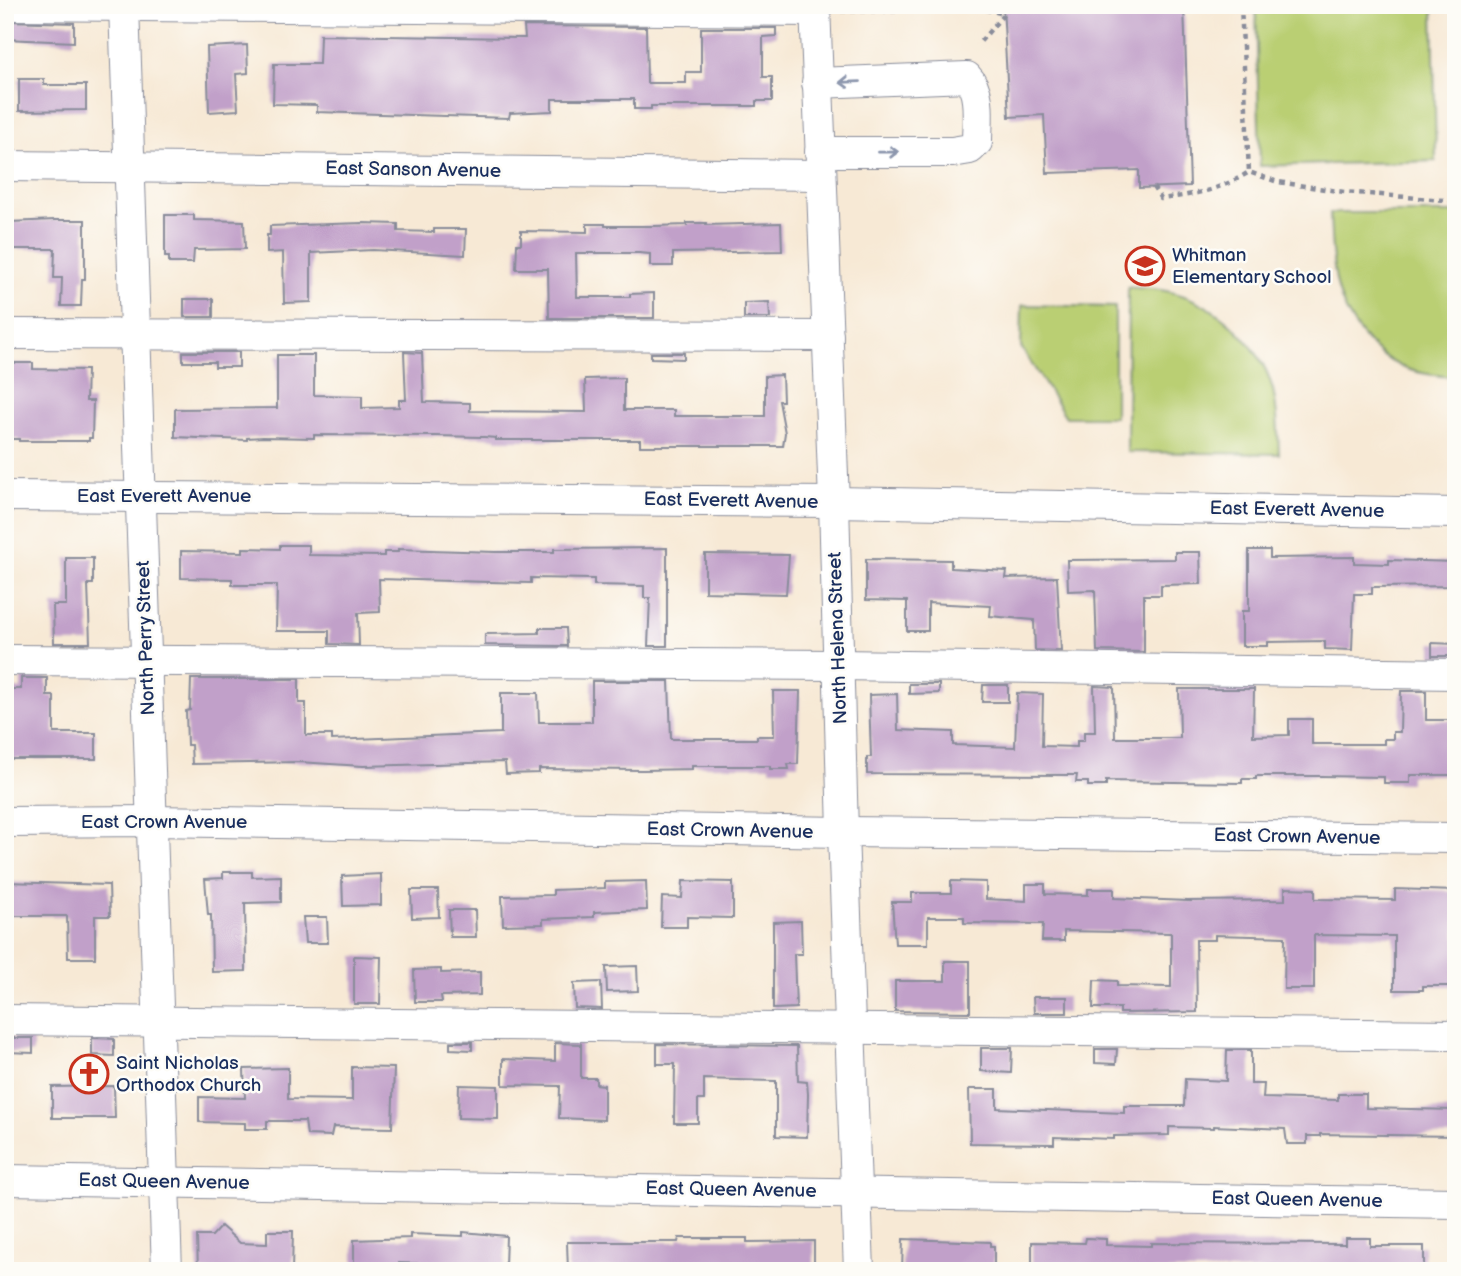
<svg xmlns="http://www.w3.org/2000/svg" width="1461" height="1276" viewBox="0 0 1461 1276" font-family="'Balsamiq Sans',sans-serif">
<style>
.park{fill:#bacf73;stroke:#6a7f68;stroke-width:2}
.building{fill:#c1a0c9}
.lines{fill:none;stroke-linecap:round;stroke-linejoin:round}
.minor-casing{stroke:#898c9a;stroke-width:32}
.path{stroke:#898c9a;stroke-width:4.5;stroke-dasharray:5 5;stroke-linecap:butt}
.minor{stroke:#fff;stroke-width:30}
.oneway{stroke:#8d97ae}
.labels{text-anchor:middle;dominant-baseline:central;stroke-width:5;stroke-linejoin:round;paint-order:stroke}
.street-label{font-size:19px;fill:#1b2f5e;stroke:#fdfcf7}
.poi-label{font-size:19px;fill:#1b2f5e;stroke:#fdfcf7;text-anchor:start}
</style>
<rect width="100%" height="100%" fill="#fdfcf7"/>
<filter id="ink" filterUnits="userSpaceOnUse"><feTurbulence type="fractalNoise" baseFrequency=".0143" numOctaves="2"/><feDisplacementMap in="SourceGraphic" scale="14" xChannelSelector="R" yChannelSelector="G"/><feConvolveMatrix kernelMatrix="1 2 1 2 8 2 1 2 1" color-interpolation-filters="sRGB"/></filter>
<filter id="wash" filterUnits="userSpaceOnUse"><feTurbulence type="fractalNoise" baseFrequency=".00686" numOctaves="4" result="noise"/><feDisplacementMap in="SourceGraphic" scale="28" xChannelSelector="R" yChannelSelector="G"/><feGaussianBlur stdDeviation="1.57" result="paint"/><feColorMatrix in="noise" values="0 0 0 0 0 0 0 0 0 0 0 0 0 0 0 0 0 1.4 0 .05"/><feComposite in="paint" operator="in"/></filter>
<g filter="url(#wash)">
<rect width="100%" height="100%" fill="#f7e9d5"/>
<g class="park">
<polygon points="1256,5 1433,5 1436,161 1260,166"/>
<path d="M1330,213H1456V377C1438,376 1418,374 1402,367C1372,354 1346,320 1338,289C1332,264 1331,239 1330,213Z"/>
<path d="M1128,287C1141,289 1154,288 1166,291C1213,300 1261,343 1273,390C1278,410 1278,433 1279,454L1127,452Z"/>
<polygon points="1022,305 1115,307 1115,417 1066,417 1021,347"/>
</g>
<g id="blocks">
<g class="building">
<polygon points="1003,5 1184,5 1190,186 1139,188 1139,170 1047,173 1044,115 1009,117"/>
<polygon points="5,21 74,23 74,42 5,39"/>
<polygon points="524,26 646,27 647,83 686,83 686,72 701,72 701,28 776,28 776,36 763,37 763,77 772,77 772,101 756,101 756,106 651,106 651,109 634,109 634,99 552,99 552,111 510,113 509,118 317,112 317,105 273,104 274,64 319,64 320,35 525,38"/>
<polygon points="247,45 248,73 236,74 238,110 209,112 207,47"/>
<polygon points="19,79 44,79 44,85 86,85 86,110 19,111"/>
<polygon points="165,215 194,215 194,220 244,221 245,249 194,250 193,263 169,263 169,257 165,257"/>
<polygon points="55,220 85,220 85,279 82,279 81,306 61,306 62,278 54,278 55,249 10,249 10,222"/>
<polygon points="363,223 398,224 398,231 434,232 434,229 466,229 465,255 373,250 311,253 311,302 284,303 283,252 267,253 267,235 270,235 270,226"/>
<polygon points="687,223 706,223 706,225 781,223 782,251 673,253 673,266 650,266 650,254 639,253 576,253 577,297 630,297 630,294 654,293 654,318 549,318 548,269 516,269 517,244 521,244 521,231 587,232 587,224 605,224 605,226 655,226 687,225"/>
<rect x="184" y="299" width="29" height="18"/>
<polygon points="769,302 770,318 744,318 744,303"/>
<polygon points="183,352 239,352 239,367 215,367 215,362 183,362"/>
<polygon points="404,352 422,353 424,402 470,403 470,411 586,412 585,379 624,378 624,410 674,410 674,416 765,416 765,376 782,375 783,401 779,401 785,433 783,446 640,446 640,440 496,440 496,438 484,437 434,436 314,435 314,438 263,437 247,438 247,440 175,437 175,409 277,408 277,355 314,355 314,395 362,396 362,408 399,407 399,400 406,400"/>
<polygon points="651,353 684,353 684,359 651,358"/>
<polygon points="11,363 33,363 33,369 87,370 86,401 93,401 92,438 89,438 89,441 19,441 19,439 5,439 5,388 11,387"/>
<polygon points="280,545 309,545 309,555 384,556 384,552 398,552 398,549 495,552 554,552 554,549 667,548 667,646 648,646 650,598 644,598 644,586 594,585 594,579 531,578 531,583 379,579 380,612 358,613 359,645 329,644 329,631 276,631 277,585 232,585 232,579 181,578 181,551 243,552 243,548 280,549"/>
<polygon points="1249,550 1270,550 1270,558 1354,557 1354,563 1389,564 1389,560 1456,562 1456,586 1372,587 1372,594 1354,594 1352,650 1325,649 1325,641 1268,642 1268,646 1242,646 1242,611 1249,611"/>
<polygon points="1175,552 1200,552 1201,584 1161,585 1161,595 1144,595 1144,652 1097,651 1095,590 1068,591 1067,560 1175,559"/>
<polygon points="705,554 789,555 786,594 705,592"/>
<polygon points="66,558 93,558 93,584 88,584 90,643 54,643 53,605 66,605"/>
<polygon points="866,559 951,560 951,568 1007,571 1006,578 1057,577 1061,651 1035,650 1034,620 990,616 991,606 928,603 928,631 907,631 907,601 866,600"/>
<polygon points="539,628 566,628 567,646 485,645 485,634 539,633"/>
<polygon points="1432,643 1456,644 1456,656 1432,656"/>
<polygon points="21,678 47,678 47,696 54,696 54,733 96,733 96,759 5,759 5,689 21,689"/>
<polygon points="191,679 299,679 299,703 306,703 306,735 332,735 332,740 501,733 501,693 538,693 539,722 592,722 592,681 669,681 671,739 757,739 757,736 774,736 773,691 800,691 798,764 788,764 789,769 770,769 770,766 692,766 692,769 643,770 539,769 539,773 506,774 505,762 363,766 298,762 192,764 191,745 187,745 186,711 190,710"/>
<polygon points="909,684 939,684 939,693 909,694"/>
<polygon points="983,685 1008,685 1008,702 982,702"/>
<polygon points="1094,686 1114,687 1115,738 1180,738 1179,689 1254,689 1253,736 1289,735 1289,719 1312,719 1312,744 1384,744 1384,739 1393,739 1393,732 1400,732 1401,691 1426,691 1426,720 1456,720 1456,775 1410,775 1410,783 1384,783 1384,777 1321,776 1256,776 1256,779 1242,779 1242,783 1106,781 1106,786 1088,786 1088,782 1076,782 1077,775 867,774 867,757 871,757 869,695 897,694 898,730 953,732 953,745 1015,747 1017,693 1043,694 1042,746 1077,747 1077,741 1084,741 1084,732 1095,732"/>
<polygon points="223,872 252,872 252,877 281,876 281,902 245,903 246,971 212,972 211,915 208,915 205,879 223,878"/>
<polygon points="381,874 381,905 343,906 342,876"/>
<polygon points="646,881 647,910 594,912 594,917 543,919 543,924 503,925 502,896 553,895 553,890 605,888 605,882"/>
<polygon points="683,881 733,882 733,918 687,917 687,927 661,927 662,897 682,898"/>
<polygon points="951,881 986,882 986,899 1026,901 1026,884 1045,884 1045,894 1088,895 1088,889 1114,889 1114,898 1188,901 1285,900 1285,888 1315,889 1315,899 1395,900 1395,889 1456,891 1456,986 1423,986 1423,990 1394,990 1394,936 1314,935 1314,989 1284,989 1285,937 1215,935 1215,940 1196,940 1197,1012 1120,1013 1120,1008 1093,1008 1094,980 1117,981 1117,986 1171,987 1171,933 1064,931 1064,941 1042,941 1043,924 964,923 964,917 928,917 928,944 895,944 892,902 912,902 912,893 951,893"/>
<polygon points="5,882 109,885 110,916 95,916 95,958 68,958 67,916 6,916"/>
<polygon points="411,890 438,890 439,917 412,918"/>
<polygon points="449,910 475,910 476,937 450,937"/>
<polygon points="303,917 327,917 328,943 305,943"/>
<polygon points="801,921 802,954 794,954 796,1008 773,1009 773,922"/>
<polygon points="354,956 381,957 380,1004 354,1004"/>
<polygon points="945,961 970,961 970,1012 895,1011 895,981 945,981"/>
<polygon points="637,966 638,991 607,992 606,967"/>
<polygon points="441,969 441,973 480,972 480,995 441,996 442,1002 415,1002 414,970"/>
<polygon points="601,982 602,1009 575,1008 574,983"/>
<polygon points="1033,997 1067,997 1067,1013 1034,1013"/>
<polygon points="8,1038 33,1038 33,1053 7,1052"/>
<polygon points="92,1038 114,1039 114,1056 92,1055"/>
<polygon points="450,1042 472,1042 472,1050 450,1049"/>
<polygon points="555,1043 581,1044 581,1078 596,1078 596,1084 604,1085 604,1120 559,1118 560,1086 503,1085 503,1059 555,1061"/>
<polygon points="657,1044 797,1046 798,1081 807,1082 808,1094 807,1137 776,1136 776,1081 704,1079 704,1100 698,1100 698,1123 674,1123 675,1064 657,1064"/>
<polygon points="981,1048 1012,1048 1011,1073 981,1071"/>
<polygon points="1095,1049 1117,1049 1116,1064 1095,1063"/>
<polygon points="1227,1050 1251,1050 1251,1084 1264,1084 1263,1098 1338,1100 1338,1094 1366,1094 1366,1108 1456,1110 1456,1136 1320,1134 1320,1136 1307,1136 1307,1144 1287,1144 1285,1129 1214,1126 1214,1128 1169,1127 1169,1135 1114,1136 1114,1139 1054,1137 1054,1144 970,1143 969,1089 997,1089 997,1108 1124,1113 1124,1106 1184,1106 1185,1079 1226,1081"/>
<polygon points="352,1067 394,1068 392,1128 333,1127 331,1136 307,1135 305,1121 267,1121 267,1129 245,1129 245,1123 199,1122 199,1097 245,1098 244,1069 288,1068 288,1099 352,1100"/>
<polygon points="459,1085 498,1086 498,1119 458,1118"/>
<polygon points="114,1086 115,1118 52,1118 52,1087"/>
<polygon points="221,1226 240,1243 267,1244 267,1231 293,1231 292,1271 198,1271 197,1236 212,1236"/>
<polygon points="463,1232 506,1236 505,1266 399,1263 399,1269 354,1270 354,1240 410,1238 410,1234 463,1236"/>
<polygon points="679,1238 747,1238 747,1242 814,1241 814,1271 625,1271 625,1267 568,1271 567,1242 678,1242"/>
<polygon points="1086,1238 1106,1239 1106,1245 1151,1246 1151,1243 1345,1244 1345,1238 1370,1238 1370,1246 1424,1246 1424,1271 1032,1271 1032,1242 1085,1243"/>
<polygon points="903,1239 990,1242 990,1246 994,1246 994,1271 902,1271"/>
</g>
</g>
</g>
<g filter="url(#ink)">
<use href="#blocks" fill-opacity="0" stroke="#898c9a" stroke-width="2"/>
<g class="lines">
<defs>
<g id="minor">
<polyline points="10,5 815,11"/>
<polyline points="124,5 167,1271"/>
<polyline points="815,5 834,502 843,832 859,1271"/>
<path d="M817,83L967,77C982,92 977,122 977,142L970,149L952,152H820"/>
<polyline points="5,166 821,175"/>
<polyline points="5,334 828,336"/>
<polyline points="5,496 834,502 1456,513"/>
<polyline points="5,660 838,665 1456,674"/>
<polyline points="5,822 152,821 843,832 1456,838"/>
<polyline points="5,1020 1456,1035"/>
<polyline points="5,1180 1456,1203"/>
</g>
</defs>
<use href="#minor" class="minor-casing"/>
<g class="path">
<polyline points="966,5 1004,14 980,42"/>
<polyline points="1241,5 1249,172"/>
<polyline points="841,11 896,11 966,6"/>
<path d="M1153,187L1161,199C1193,195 1221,190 1249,172L1278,182L1344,192L1456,201"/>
</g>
<use href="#minor" class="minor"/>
</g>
<defs><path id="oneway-shaft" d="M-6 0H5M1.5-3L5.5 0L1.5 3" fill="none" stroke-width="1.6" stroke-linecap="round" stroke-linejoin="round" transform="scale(1.75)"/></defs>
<g class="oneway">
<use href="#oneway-shaft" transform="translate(850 82) rotate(178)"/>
<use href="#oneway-shaft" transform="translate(888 152) rotate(-1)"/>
</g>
</g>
<defs>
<symbol id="school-ring" viewBox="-11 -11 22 22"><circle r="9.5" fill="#fdfcf7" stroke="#c8321e" stroke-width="1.5"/><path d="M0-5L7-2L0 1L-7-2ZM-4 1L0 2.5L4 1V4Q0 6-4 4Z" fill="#c8321e"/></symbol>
<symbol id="church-ring" viewBox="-11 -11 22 22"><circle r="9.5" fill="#fdfcf7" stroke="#c8321e" stroke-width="1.5"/><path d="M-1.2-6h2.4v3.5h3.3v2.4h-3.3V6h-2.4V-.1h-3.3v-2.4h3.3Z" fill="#c8321e"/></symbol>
</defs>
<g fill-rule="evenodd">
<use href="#school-ring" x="1123" y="244" width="44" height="44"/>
<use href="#church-ring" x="67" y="1052" width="44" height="44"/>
</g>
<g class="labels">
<g class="street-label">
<text transform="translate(413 170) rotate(1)">East Sanson Avenue</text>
<text x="164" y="496">East Everett Avenue</text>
<text transform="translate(731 501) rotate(1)">East Everett Avenue</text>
<text transform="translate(1297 510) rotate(1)">East Everett Avenue</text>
<text transform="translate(146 638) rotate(-92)">North Perry Street</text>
<text transform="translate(838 638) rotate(-92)">North Helena Street</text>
<text x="164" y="822">East Crown Avenue</text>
<text transform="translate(730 831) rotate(1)">East Crown Avenue</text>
<text transform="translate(1297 837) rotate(1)">East Crown Avenue</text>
<text transform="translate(164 1182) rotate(1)">East Queen Avenue</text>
<text transform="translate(731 1190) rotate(1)">East Queen Avenue</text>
<text transform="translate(1297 1200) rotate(1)">East Queen Avenue</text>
</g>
<g class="poi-label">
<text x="1172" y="255">Whitman<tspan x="1172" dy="22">Elementary School</tspan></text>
<text x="116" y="1063">Saint Nicholas<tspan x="116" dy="22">Orthodox Church</tspan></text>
</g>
</g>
<rect width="1461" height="1276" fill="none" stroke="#fdfcf7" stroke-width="28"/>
</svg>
